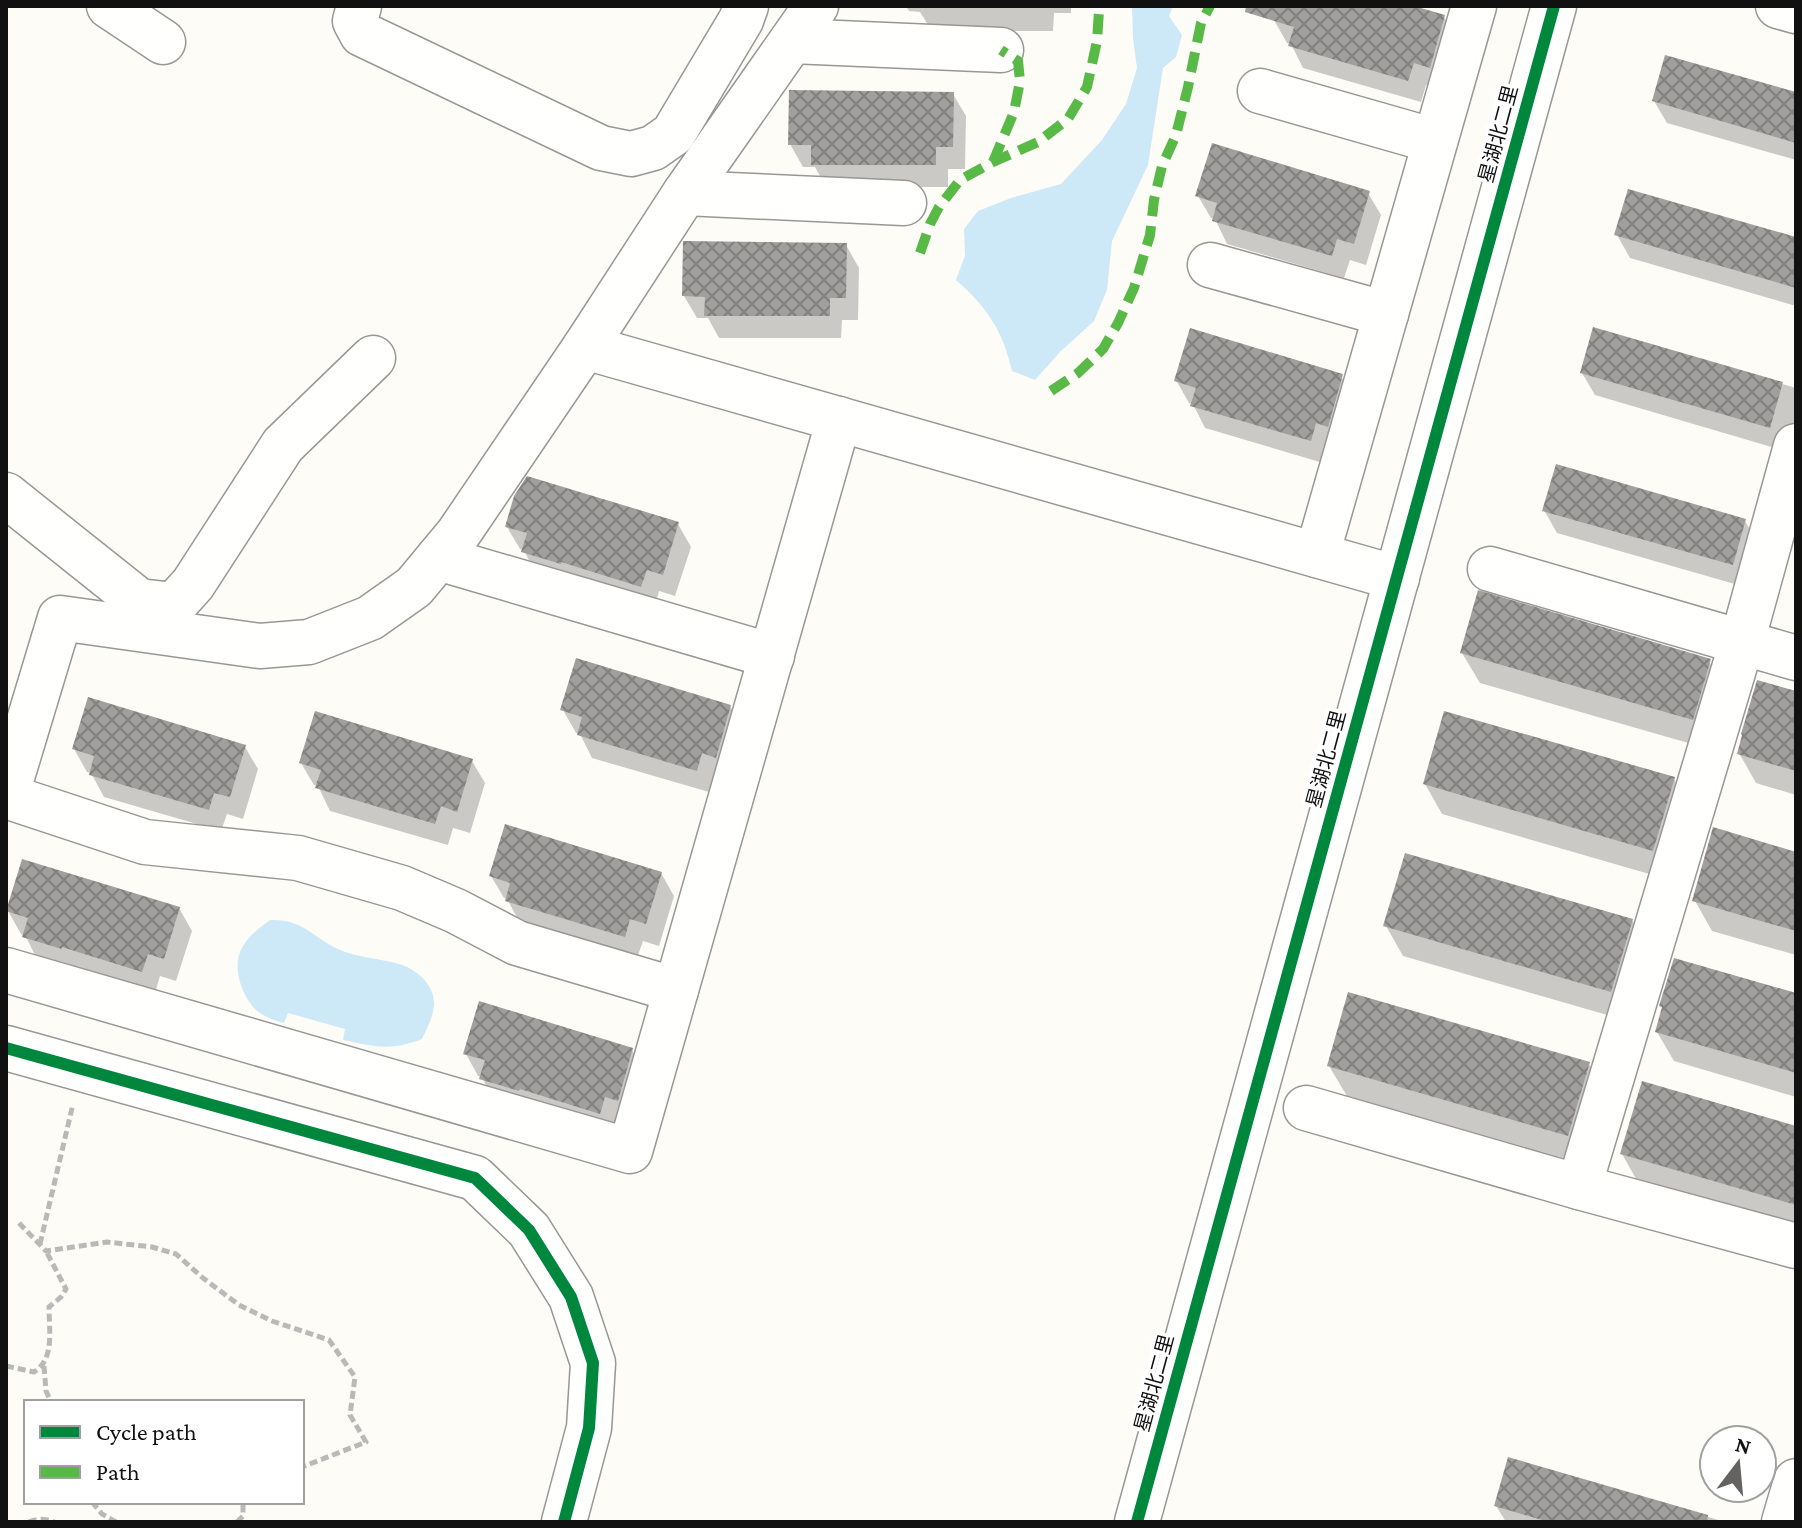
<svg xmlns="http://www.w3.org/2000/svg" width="1802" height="1528" viewBox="0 0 1802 1528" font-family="'Crimson Pro','Noto Sans SC',serif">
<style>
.water{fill:#cde8f7}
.shadow{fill:#0003}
.building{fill:url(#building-cross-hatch)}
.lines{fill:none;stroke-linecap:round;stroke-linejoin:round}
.minor-casing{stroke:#979795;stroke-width:47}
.path{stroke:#b9b9b8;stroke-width:5;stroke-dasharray:8 4;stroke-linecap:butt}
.minor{stroke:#fffffe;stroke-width:44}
.quiet{stroke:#58b947;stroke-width:10;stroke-dasharray:20 10;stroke-linecap:butt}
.cycleway-casing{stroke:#fff;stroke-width:17}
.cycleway{stroke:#00873e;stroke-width:12}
.labels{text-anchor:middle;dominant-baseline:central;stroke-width:8;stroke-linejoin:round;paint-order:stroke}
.street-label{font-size:20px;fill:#111;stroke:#fff}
</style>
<defs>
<pattern id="building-cross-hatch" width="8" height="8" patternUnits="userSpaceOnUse" patternTransform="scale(2)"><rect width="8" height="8" fill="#a19f9c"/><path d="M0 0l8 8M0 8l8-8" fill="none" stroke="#82807e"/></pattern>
</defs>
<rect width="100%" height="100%" fill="#fdfcf7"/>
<g class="water">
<path d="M1132,6H1173L1169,16L1182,35L1176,57L1163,68L1148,165L1112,241L1107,290L1094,321L1060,352L1035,380L1012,371C1003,331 987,307 956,280L965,256L964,229L978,211L1011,198L1061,184L1102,140L1126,104L1137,68L1133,38Z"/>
<path d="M270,920C303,919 311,936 338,949C357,958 379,958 399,964C416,969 434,984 434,1003C434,1016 427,1028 422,1039C390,1051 376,1047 343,1040L345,1029L288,1013L284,1023C275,1021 263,1016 256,1010C242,996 233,970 240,952C246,938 259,928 270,920Z"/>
</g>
<g class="shadow">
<polygon points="906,6 1071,6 1071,13 1054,13 1053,31 932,31 920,12 909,11"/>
<polygon points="1278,6 1407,6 1444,17 1457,40 1442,90 1426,85 1421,102 1303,68 1291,44 1287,43 1274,20"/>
<polygon points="953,94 966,116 965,169 948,169 948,187 826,187 815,167 803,167 790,144"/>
<polygon points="1796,94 1796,160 1667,123 1654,101"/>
<polygon points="1368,193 1381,215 1366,265 1350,260 1344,278 1227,244 1215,219 1211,218 1198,196"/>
<polygon points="1617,235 1796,239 1796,306 1630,258"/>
<polygon points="846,245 859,268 858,320 842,320 841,338 719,338 708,318 697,318 684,296"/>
<polygon points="1594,329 1796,388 1796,446 1782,450 1595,395 1582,373"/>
<polygon points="1341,376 1354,399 1323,463 1205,428 1193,404 1189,403 1176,380"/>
<polygon points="1544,510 1745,521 1758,543 1745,587 1557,533"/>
<polygon points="678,524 691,547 675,596 659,591 654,609 536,575 524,550 520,549 507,527"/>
<polygon points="1462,653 1709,661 1727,691 1709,749 1480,683"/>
<polygon points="1796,693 1796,795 1756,783 1739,753"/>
<polygon points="730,706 743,729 715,775 709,792 592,758 580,734 576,733 563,710"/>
<polygon points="245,747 258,769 243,819 227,814 221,831 104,797 91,773 87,772 74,749"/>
<polygon points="472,761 485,783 470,833 453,828 448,845 330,811 318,786 314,785 301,763"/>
<polygon points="1674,779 1691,809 1670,880 1442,814 1425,784"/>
<polygon points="1796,854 1796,955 1712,931 1695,901"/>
<polygon points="661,873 674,896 659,946 643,941 637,958 520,923 507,899 504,898 491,876"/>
<polygon points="179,908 192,931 176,981 160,976 155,993 37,959 25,935 21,934 8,911"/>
<polygon points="1632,920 1649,950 1628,1021 1403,956 1386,926"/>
<polygon points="1796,995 1796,1097 1674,1061 1657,1032"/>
<polygon points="632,1050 645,1072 612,1136 494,1102 482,1077 478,1076 466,1054"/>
<polygon points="1589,1064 1606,1094 1585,1164 1347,1096 1329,1066"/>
<polygon points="1796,1128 1796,1229 1639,1184 1622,1154"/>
<polygon points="1510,1459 1725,1522 1506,1522 1496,1506"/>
</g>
<g class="building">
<polygon points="1246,6 1414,6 1445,15 1430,68 1414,63 1408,81 1288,46 1294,27 1245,12"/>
<polygon points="1665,55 1796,92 1796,143 1652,101"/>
<polygon points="789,90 954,92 953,147 936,147 936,165 811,165 811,145 788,145"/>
<polygon points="1212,143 1370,191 1354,244 1337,239 1332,256 1212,221 1217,203 1195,196"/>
<polygon points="1628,189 1796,237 1796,288 1614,235"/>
<polygon points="683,241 847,243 846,298 830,298 830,316 704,316 705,297 682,296"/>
<polygon points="1593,327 1783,382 1770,428 1580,373"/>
<polygon points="1190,328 1343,374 1328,427 1316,423 1311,441 1190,406 1196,388 1174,381"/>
<polygon points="1556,464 1746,519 1733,565 1542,511"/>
<polygon points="527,476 679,522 663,575 647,570 641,587 561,562 561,564 521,552 527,533 505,527 514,496"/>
<polygon points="1478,590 1711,659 1693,720 1460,653"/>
<polygon points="576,658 731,705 716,758 702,753 697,771 577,735 582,717 560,710"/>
<polygon points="1757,680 1796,691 1796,771 1737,754 1742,735 1741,734"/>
<polygon points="88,697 246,745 230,797 214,793 209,810 89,775 94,756 72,749"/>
<polygon points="315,711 473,759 457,812 441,806 435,824 315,788 321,770 299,763"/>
<polygon points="1444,711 1675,777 1653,851 1423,784"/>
<polygon points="505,824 662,872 646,924 630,919 625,937 505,901 510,883 489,876"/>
<polygon points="1713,827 1796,852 1796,931 1692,901"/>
<polygon points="1405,853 1633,919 1611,992 1383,926"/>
<polygon points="22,859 180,907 164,959 148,954 142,972 62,947 62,949 22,937 28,918 6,911"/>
<polygon points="1674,958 1796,993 1796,1073 1655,1032 1662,1007 1659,1006"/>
<polygon points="1348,992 1590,1062 1568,1136 1327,1066"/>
<polygon points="479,1001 633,1048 618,1101 605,1097 600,1114 520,1089 519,1091 479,1079 485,1060 463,1054"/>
<polygon points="1642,1081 1796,1126 1796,1205 1620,1154"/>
<polygon points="1508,1457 1708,1515 1707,1522 1549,1522 1494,1506"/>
</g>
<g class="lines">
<defs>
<g id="minor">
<polyline points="109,6 163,42"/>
<polyline points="359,6 355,21 362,34 601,148 631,154 653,148 673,134 741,20 746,6"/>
<polyline points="1778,6 1796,11"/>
<polyline points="792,41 1001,50"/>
<polyline points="1260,91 1435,141"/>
<polyline points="685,193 904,203"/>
<polyline points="1210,265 1386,314"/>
<polyline points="585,347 1397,578"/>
<polyline points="6,495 139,601 174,605 193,584 283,445 373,358"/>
<polyline points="1317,555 1474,6"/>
<polyline points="438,558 772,656"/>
<polyline points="1490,569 1796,658"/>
<polyline points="6,796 145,842 298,858 402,888 456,911 517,943 676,990"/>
<polyline points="6,797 60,618 260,646 309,642 370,618 414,587 458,534 585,347 685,193 816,6"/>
<polyline points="6,970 630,1151 839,419"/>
<polyline points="6,1048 475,1178 529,1230 571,1297 593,1363 589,1428 564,1522"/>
<polyline points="1306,1108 1579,1187 1796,1246"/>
<polyline points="1579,1187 1742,642 1796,446"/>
<polyline points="1137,1522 1554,6"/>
<polyline points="1784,1522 1796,1481"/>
</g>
</defs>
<use href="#minor" class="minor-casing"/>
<g class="path">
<polyline points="19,1223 46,1251 107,1242 152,1247 176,1254 203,1278 239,1305 272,1321 329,1340 355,1377 350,1415 366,1442 302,1467"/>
<polyline points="40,1244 73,1104"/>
<path d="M6,1366L34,1372C55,1359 49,1330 49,1307L61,1297L66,1289L46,1251"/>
<polyline points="44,1366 46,1391 51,1402"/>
<polyline points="92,1502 102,1514 116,1522"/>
<path d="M29,1522C36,1518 47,1519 54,1522"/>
<polyline points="237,1522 243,1516 243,1502"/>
</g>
<use href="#minor" class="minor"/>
<g class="quiet">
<polyline points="993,162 1014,112 1020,81 1018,61 1001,50"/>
<polyline points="920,253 930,224 939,207 960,180 993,162 1038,142 1068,119 1087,87 1097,41 1099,11 1102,6"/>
<polyline points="1051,391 1078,373 1103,349 1118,323 1134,288 1150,235 1154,200 1162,166 1176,135 1188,87 1201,23 1210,6"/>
</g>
<defs>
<g id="cycleway">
<polyline points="6,1048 475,1178 529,1230 571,1297 593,1363 589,1428 564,1522"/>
<polyline points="1137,1522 1554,6"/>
</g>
</defs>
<use href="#cycleway" class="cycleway-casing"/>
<use href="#cycleway" class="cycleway"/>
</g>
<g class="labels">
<g class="street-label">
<text transform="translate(1498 134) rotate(-75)">星湖北二里</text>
<text transform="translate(1326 759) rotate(-75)">星湖北二里</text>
<text transform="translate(1154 1383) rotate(-75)">星湖北二里</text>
</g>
</g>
<rect width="1802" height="1528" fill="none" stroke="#111111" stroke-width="16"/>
<rect x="24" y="1400" width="280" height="104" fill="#ffffff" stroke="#a0a0a0" stroke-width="2"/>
<rect x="40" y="1426" width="40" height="12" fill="#00873e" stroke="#a0a0a0" stroke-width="2"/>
<text x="96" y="1440" font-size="24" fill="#111111">Cycle path</text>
<rect x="40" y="1466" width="40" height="12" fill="#58b947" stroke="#a0a0a0" stroke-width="2"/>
<text x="96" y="1480" font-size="24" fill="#111111">Path</text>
<g transform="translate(1738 1464) rotate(16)"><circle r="38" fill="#ffffff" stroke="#a0a0a0" stroke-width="2"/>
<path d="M0-6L14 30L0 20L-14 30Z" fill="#646362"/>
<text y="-12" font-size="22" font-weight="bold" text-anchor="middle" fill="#111111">N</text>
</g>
</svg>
